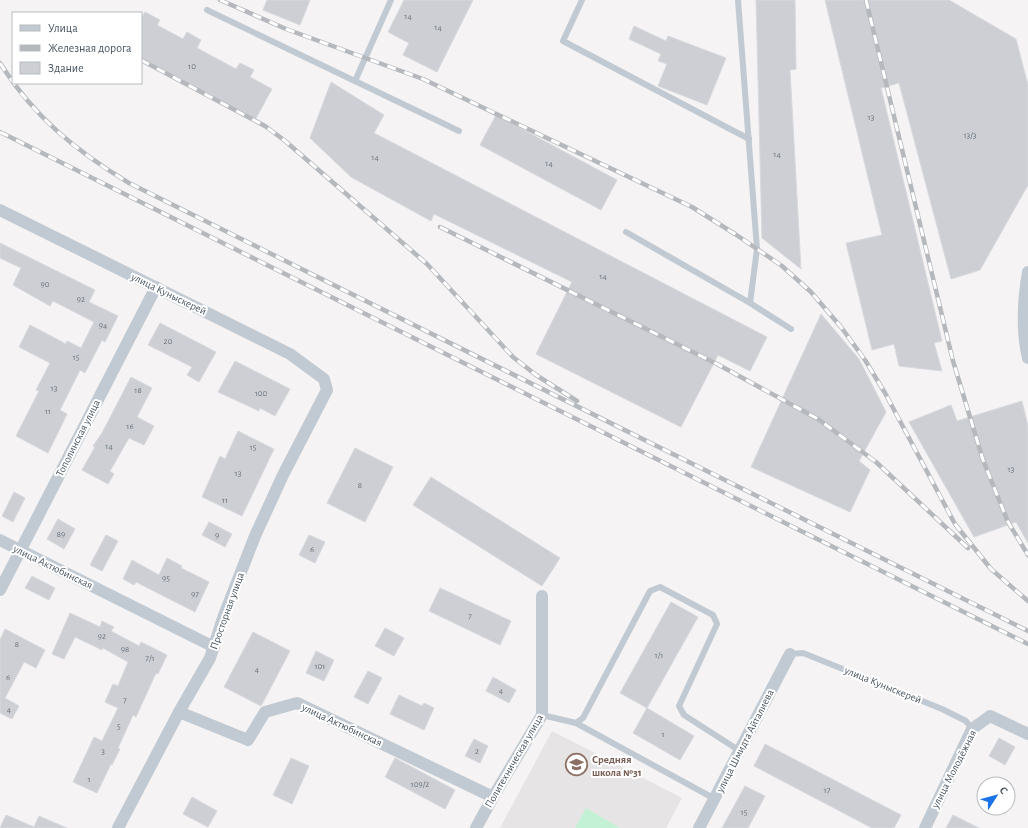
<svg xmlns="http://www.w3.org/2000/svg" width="1028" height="828" viewBox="0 0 1028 828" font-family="'Alegreya Sans',sans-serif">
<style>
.education{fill:#e6e4e5}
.green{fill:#c3f1d5}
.building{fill:#cdcfd5;stroke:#d7d9de}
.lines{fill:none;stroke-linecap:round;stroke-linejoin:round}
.service{stroke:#c1cad2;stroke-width:6}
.minor{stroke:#c1cad2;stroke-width:12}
.rail-casing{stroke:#b5b8bd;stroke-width:4.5}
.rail{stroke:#fff;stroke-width:3;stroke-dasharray:9;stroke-linecap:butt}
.labels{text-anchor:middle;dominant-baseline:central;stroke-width:4;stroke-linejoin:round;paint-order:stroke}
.number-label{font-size:9px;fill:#6b747e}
.street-label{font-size:11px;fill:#4a5661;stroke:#fff}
.education-label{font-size:11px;font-weight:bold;fill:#785e54;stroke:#fff;text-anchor:start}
</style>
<rect width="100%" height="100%" fill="#f5f3f3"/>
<polygon class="education" points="552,731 682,798 666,828 620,828 586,809 575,828 500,828"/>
<polygon class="green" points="586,808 620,828 575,828"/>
<g class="building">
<polygon points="267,0 310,0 300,25 263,10"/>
<polygon points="404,0 473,0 437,72 403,55 409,43 388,32"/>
<polygon points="756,0 795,0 796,69 790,70 801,269 762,238"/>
<polygon points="825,0 949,0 1016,39 1028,85 1028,185 980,270 951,279 899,83 881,88 942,341 934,343 942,371 899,366 894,344 872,350 846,243 882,235"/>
<polygon points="145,12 160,20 157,25 183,39 187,32 201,40 197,48 236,69 240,63 254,70 250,77 272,89 255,120 141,59 141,19"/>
<polygon points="634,26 666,41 668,36 726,58 707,105 658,86 667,64 658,61 661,54 629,39"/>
<polygon points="331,82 384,115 374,133 767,337 750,371 718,355 681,427 536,354 572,282 434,214 431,221 351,177 310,138"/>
<polygon points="496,115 617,180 601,210 480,145"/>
<polygon points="0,243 95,290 89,302 118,316 105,342 102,340 85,373 80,370 60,410 67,414 48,453 16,436 39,391 36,390 50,363 19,347 30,325 66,344 67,341 81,348 94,322 53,301 50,306 13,285 21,268 0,258"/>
<polygon points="821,314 859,359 886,412 859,461 870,470 850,512 751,467"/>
<polygon points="160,323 216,352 199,382 187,375 192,367 148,345"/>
<polygon points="235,361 290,389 275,416 260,408 259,411 218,392"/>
<polygon points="131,377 152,388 137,417 154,426 144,445 129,438 110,471 114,474 108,484 82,470 95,447 93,446 102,433"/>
<polygon points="1022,401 1028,426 1028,543 1016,522 974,537 909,422 951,405 957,421"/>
<polygon points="238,431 274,449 242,516 202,497 220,456 225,459"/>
<polygon points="355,448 393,467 365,522 327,503"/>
<polygon points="431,477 560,558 542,586 413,505"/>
<polygon points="14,492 25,498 13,522 2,516"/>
<polygon points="58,519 75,529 64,549 47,539"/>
<polygon points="209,522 232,534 225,547 202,535"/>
<polygon points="106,535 118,541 102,571 90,565"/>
<polygon points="309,535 325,542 315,563 299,555"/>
<polygon points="167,558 182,566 181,568 209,582 195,612 136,582 134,585 123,579 132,560 159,575"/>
<polygon points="32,576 55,588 49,600 25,588"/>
<polygon points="440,588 511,621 500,645 429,611"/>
<polygon points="671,602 698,617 647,708 620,693"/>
<polygon points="70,613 100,627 102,621 114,627 111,631 139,646 141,642 167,655 158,674 156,673 136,717 133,715 118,748 120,749 112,765 111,764 97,793 73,782 94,737 102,741 118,708 105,702 113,684 118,686 128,662 103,648 102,650 75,637 64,659 52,654"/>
<polygon points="385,628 404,638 394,656 375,646"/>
<polygon points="5,629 45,650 36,668 24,662 5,698 19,706 12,719 0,713 0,640"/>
<polygon points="253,632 290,651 261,706 224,687"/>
<polygon points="316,651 334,660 324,681 306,673"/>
<polygon points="368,671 382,678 368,704 354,697"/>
<polygon points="493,677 516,690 509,703 486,691"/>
<polygon points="399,695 422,706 424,703 434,708 424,730 390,714"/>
<polygon points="647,708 694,736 680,760 633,733"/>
<polygon points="999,738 1015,747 1005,765 989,756"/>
<polygon points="474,739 488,746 480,763 465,756"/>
<polygon points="765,744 901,815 894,828 872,828 754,766"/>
<polygon points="291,758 309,766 292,804 273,795"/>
<polygon points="395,758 455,790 445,809 385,777"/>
<polygon points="745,786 765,796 748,828 722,828"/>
<polygon points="192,797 217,811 208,827 183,814"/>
<polygon points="6,815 34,827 39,816 67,828 0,828"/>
<polygon points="953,815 979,828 946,828"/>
</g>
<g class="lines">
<g class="service">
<polyline points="582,0 563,41 749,139"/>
<polyline points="738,0 757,249 750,303"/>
<polyline points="207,10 459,131"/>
<polyline points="355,81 391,0"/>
<polyline points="626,232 750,303 791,329"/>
<polyline points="790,654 803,653 942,709 966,721 972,729"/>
<polyline points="542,715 576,723 583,718 650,591 660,587 713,615 717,624 679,706 684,715 740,751"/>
<polyline points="576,723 715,799"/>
</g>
<g class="minor">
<polyline points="0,210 290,354 324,379 327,390 283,475 255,536 223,618 210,658 179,712 118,828"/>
<path d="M1028,272C1023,301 1021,329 1028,358"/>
<polyline points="0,540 214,647"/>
<polyline points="0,590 156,287"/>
<polyline points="179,712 248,740 265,712 297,703 493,797"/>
<polyline points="476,828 493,797 542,715 542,596"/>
<polyline points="699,828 790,654"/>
<polyline points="925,828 972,729 990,716 1028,734"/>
</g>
<defs>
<g id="rail">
<polyline points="220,0 286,29 423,79 692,207 735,234 782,266 811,292 841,327 865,360 885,393 955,524 991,569 1028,601"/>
<polyline points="866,0 953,361 983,460 1008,522 1028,555"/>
<polyline points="141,60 265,126 284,140 427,264 513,357 536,375 577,401"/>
<path d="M0,63C33,116 76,151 129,183L1028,631"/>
<polyline points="0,132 1028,644"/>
<polyline points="440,227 717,364 818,419 876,462 968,548"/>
</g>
</defs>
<use href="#rail" class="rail-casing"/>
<use href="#rail" class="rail"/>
</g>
<defs>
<symbol id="school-ring" viewBox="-11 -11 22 22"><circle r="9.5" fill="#fff" stroke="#8d6e63" stroke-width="1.5"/><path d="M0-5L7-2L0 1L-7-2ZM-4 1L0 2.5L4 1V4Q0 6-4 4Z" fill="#8d6e63"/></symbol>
</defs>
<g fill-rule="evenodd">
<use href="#school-ring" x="564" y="752" width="25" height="25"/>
</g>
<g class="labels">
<g class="number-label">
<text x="408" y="16">14</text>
<text x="438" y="27">14</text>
<text x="192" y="66">10</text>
<text x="871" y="117">13</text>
<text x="970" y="135">13/3</text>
<text x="777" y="154">14</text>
<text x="375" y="157">14</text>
<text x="549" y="163">14</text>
<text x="603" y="276">14</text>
<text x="45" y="284">90</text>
<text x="81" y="299">92</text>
<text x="103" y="325">94</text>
<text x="168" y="341">20</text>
<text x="76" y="357">15</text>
<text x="54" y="388">13</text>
<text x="138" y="390">18</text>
<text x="261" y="393">100</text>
<text x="48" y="411">11</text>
<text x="130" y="426">16</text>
<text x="109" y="446">14</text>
<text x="253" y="447">15</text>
<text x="1011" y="469">13</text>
<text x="238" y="473">13</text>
<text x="360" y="485">8</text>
<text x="225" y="500">11</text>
<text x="61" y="534">89</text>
<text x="217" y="535">9</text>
<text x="312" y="549">6</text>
<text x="166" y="578">95</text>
<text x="195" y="594">97</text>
<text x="470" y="616">7</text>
<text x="102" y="636">92</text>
<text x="17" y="644">8</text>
<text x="125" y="649">98</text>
<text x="659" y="655">1/1</text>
<text x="150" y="658">7/1</text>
<text x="320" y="666">101</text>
<text x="257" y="669">4</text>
<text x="8" y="677">6</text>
<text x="501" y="690">4</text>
<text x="125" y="700">7</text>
<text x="9" y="709">4</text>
<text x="119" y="726">5</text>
<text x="663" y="734">1</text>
<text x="103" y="751">3</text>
<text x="477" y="751">2</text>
<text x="89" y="779">1</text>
<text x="420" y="784">109/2</text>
<text x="827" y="790">17</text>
<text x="744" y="812">15</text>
</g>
<g class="street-label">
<text transform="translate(169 294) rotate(26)">улица Куныскерей</text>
<text transform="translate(78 438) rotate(-63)">Тополинская улица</text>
<text transform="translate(53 567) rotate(26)">улица Актюбинская</text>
<text transform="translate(227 611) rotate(-70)">Просторная улица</text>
<text transform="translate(883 685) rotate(22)">улица Куныскерей</text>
<text transform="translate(342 725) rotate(25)">улица Актюбинская</text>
<text transform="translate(745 741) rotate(-63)">улица Шмидта Айталиева</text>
<text transform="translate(514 761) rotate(-60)">Политехническая улица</text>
<text transform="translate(954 769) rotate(-63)">улица Молодёжная</text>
</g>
<g class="education-label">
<text x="592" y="759">Средняя<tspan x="592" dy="13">школа №31</tspan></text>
</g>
</g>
<rect x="12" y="12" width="130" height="72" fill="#ffffff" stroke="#b7bbc0"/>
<rect x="20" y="25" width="20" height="6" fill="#c1cad2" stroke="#b7bbc0"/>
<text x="48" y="32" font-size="12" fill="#4a5661">Улица</text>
<rect x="20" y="45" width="20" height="6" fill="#b5b8bd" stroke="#b7bbc0"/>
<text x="48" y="52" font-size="12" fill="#4a5661">Железная дорога</text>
<rect x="20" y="62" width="20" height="12" fill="#cdcfd5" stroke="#b7bbc0"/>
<text x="48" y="72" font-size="12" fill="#4a5661">Здание</text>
<g transform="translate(996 796) rotate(54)"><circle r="19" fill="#ffffff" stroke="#b7bbc0"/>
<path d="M0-3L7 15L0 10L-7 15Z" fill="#1a73e8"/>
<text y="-6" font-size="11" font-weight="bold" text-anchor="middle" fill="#4a5661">С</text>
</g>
</svg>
